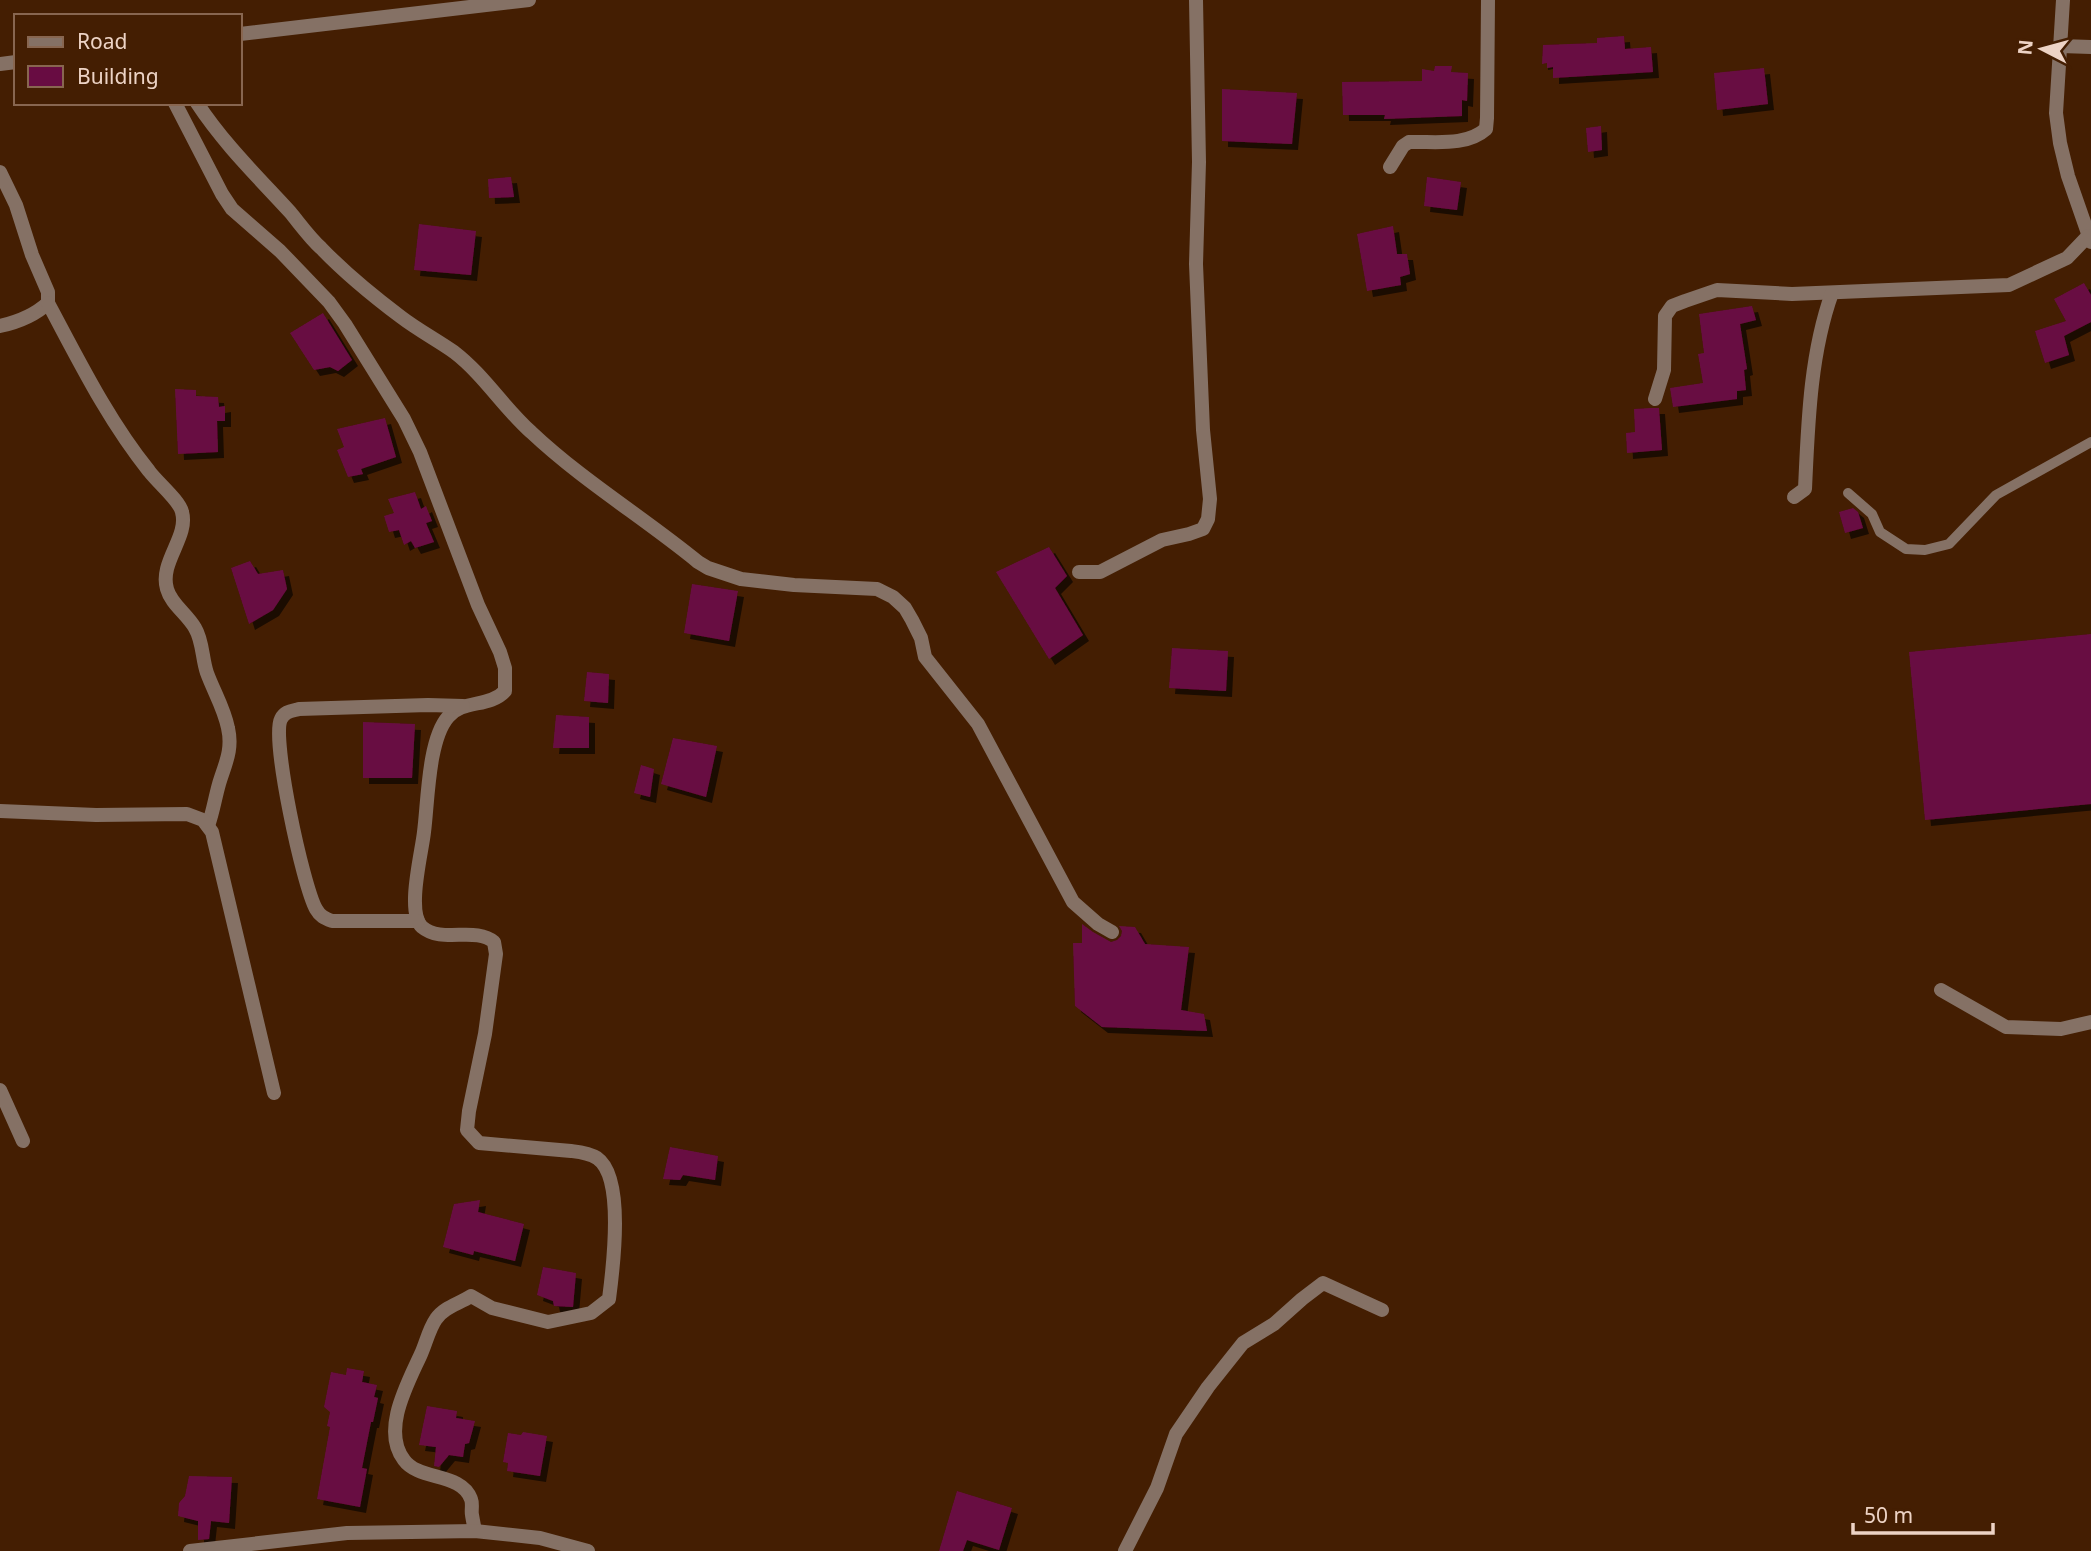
<svg xmlns="http://www.w3.org/2000/svg" width="2091" height="1551" viewBox="0 0 2091 1551" font-family="'Noto Sans',sans-serif">
<style>
.building{fill:#680c42;filter:url(#shadow)}
.lines{fill:none;stroke-linecap:round;stroke-linejoin:round}
.service{stroke:#857165;stroke-width:10}
.minor{stroke:#857165;stroke-width:14}
</style>
<defs>
<filter id="shadow"><feDropShadow dx="6" dy="6" stdDeviation="0" flood-color="#0009"/></filter>
</defs>
<rect width="100%" height="100%" fill="#441e02"/>
<g class="building">
<polygon points="1624,36 1625,49 1651,47 1653,72 1553,78 1553,67 1547,68 1547,63 1542,64 1543,45 1597,43 1597,38"/>
<polygon points="1435,66 1452,66 1451,72 1468,73 1467,101 1462,100 1462,116 1384,119 1385,115 1343,115 1342,82 1422,81 1422,69 1434,71"/>
<polygon points="1764,68 1768,104 1717,110 1714,73"/>
<polygon points="1222,89 1297,93 1292,144 1222,141"/>
<polygon points="1601,126 1602,150 1588,152 1586,128"/>
<polygon points="511,177 514,197 489,198 488,179"/>
<polygon points="1427,177 1461,182 1457,210 1424,206"/>
<polygon points="419,224 476,231 471,275 414,270"/>
<polygon points="1393,226 1397,254 1407,254 1410,274 1400,277 1401,285 1367,291 1357,234"/>
<polygon points="2084,283 2091,295 2091,322 2064,336 2069,355 2045,363 2035,331 2066,321 2054,299"/>
<polygon points="1752,306 1756,320 1740,324 1747,369 1744,370 1746,390 1737,391 1737,399 1673,407 1670,388 1703,383 1698,354 1704,353 1699,314"/>
<polygon points="323,313 352,360 338,371 330,367 314,370 290,333"/>
<polygon points="175,389 196,390 196,396 218,397 219,407 225,406 225,421 217,421 218,452 178,454"/>
<polygon points="1651,408 1659,408 1662,450 1627,453 1626,433 1635,432 1634,409"/>
<polygon points="385,418 396,457 361,469 363,474 348,477 337,450 344,447 337,429"/>
<polygon points="415,492 421,509 426,506 432,521 426,523 434,542 415,548 411,541 404,545 399,530 389,532 384,516 394,513 388,499"/>
<polygon points="1853,508 1858,512 1863,528 1845,533 1839,512"/>
<polygon points="1049,547 1067,576 1055,588 1083,635 1049,659 996,572"/>
<polygon points="250,561 258,574 283,570 287,589 273,610 249,624 231,568"/>
<polygon points="692,584 738,591 729,641 684,633"/>
<polygon points="2091,634 2091,804 1925,820 1909,652"/>
<polygon points="1172,648 1228,651 1226,691 1169,688"/>
<polygon points="587,672 609,674 608,703 584,701"/>
<polygon points="556,715 589,717 589,748 553,748"/>
<polygon points="363,722 415,724 412,778 363,778"/>
<polygon points="673,738 717,746 706,797 661,784"/>
<polygon points="641,765 654,769 650,797 634,793"/>
<polygon points="1082,924 1093,932 1111,942 1117,940 1121,936 1122,931 1119,926 1135,927 1145,944 1189,947 1181,1010 1204,1014 1207,1031 1102,1027 1075,1006 1073,943 1082,943"/>
<polygon points="670,1147 718,1156 715,1180 683,1175 680,1180 663,1179"/>
<polygon points="480,1200 478,1212 524,1224 515,1261 474,1251 473,1255 443,1247 454,1204"/>
<polygon points="543,1267 576,1273 573,1307 554,1306 553,1301 537,1295"/>
<polygon points="347,1368 364,1371 362,1382 377,1385 374,1397 378,1398 373,1422 371,1422 362,1468 367,1469 360,1507 317,1499 330,1427 327,1426 330,1412 324,1407 331,1372 346,1375"/>
<polygon points="427,1406 457,1411 456,1418 475,1421 469,1443 465,1444 463,1457 449,1455 439,1467 434,1466 436,1447 419,1445"/>
<polygon points="523,1432 547,1436 540,1476 507,1471 508,1463 503,1462 508,1433 521,1435"/>
<polygon points="189,1476 232,1477 229,1523 211,1521 209,1539 198,1540 198,1521 178,1516 179,1503 185,1496"/>
<polygon points="957,1491 1012,1508 999,1550 967,1540 963,1551 939,1551"/>
</g>
<g class="lines">
<polyline class="service" points="1848,493 1872,514 1880,532 1906,549 1925,550 1949,544 1996,495 2091,442"/>
<g class="minor">
<polyline points="2063,0 2056,113 2060,143 2068,176 2091,242"/>
<polyline points="240,34 529,0"/>
<polyline points="2061,46 2091,47"/>
<polyline points="0,64 16,62"/>
<path d="M175,103L222,194L232,209L280,251L329,302L345,324L404,419L420,452L478,605L500,652L505,668V691C489,708 463,699 448,717C428,740 428,802 424,832C422,852 406,912 422,927C442,944 475,926 494,942L496,954L485,1034L469,1111L467,1130L479,1143L571,1151C579,1152 589,1153 597,1158C625,1177 613,1268 609,1299L591,1313L548,1322L492,1308L471,1296C459,1304 444,1307 436,1319C429,1329 426,1343 421,1354C408,1383 381,1430 404,1460C419,1481 461,1472 471,1499C473,1504 471,1511 472,1515C473,1521 474,1526 475,1531"/>
<path d="M197,103C224,144 257,176 290,212C300,224 309,237 321,248C345,273 373,296 401,317C418,330 437,340 454,352C484,375 503,407 531,432C583,481 643,517 698,562L708,568L741,579L794,585L877,589L893,597L905,608L912,620L921,638L925,657L978,724L1073,902L1098,924L1112,932"/>
<path d="M1390,167L1403,146L1409,142C1433,141 1466,147 1486,129L1487,118L1488,0"/>
<path d="M0,172L16,205L32,255L48,292V303C34,316 18,322 0,326"/>
<path d="M48,303C79,361 108,420 149,471C157,482 180,501 182,512C189,537 159,562 167,589C171,604 187,614 195,628C203,641 202,659 207,673C214,692 224,708 228,728C233,750 225,764 219,784C215,798 213,812 208,826"/>
<polyline points="1655,399 1664,370 1665,316 1672,306 1685,301 1717,290 1792,294 2009,285 2067,258 2088,236"/>
<path d="M1794,497L1805,489C1808,424 1810,354 1832,293"/>
<polyline points="1079,572 1100,572 1162,540 1189,534 1203,529 1208,519 1210,499 1203,430 1196,264 1199,162 1196,0"/>
<polyline points="0,811 96,815 187,814 203,820 212,832 274,1093"/>
<path d="M418,921H332C324,918 320,916 316,909C303,886 271,738 281,719C285,711 292,711 299,709L428,705L463,706"/>
<polyline points="1941,990 2006,1027 2061,1029 2091,1022"/>
<polyline points="0,1090 23,1141"/>
<polyline points="190,1551 347,1533 475,1531 540,1538 588,1551"/>
<polyline points="1125,1551 1157,1488 1176,1434 1208,1387 1243,1343 1274,1324 1302,1299 1323,1283 1382,1310"/>
</g>
</g>
<rect x="14" y="14" width="228" height="91" fill="#441e02" stroke="#886650" stroke-width="2"/>
<rect x="28" y="37" width="35" height="10" fill="#857165" stroke="#886650" stroke-width="2"/>
<text x="77" y="49" font-size="21" fill="#edd3c5">Road</text>
<rect x="28" y="66" width="35" height="21" fill="#680c42" stroke="#886650" stroke-width="2"/>
<text x="77" y="84" font-size="21" fill="#edd3c5">Building</text>
<g transform="translate(2042 49) rotate(276)" stroke="#441e02" stroke-width="5" paint-order="stroke">
<path d="M0-5L12 26L0 18L-12 26Z" fill="#edd3c5"/>
<text y="-10" font-size="19" font-weight="bold" text-anchor="middle" fill="#edd3c5">N</text>
</g>
<path d="M1853 1523v10h140v-10" fill="none" stroke="#edd3c5" stroke-width="3.5"/>
<text x="1864" y="1523" font-size="21" fill="#edd3c5" stroke="#441e02" stroke-width="5" paint-order="stroke">50 m</text>
</svg>
